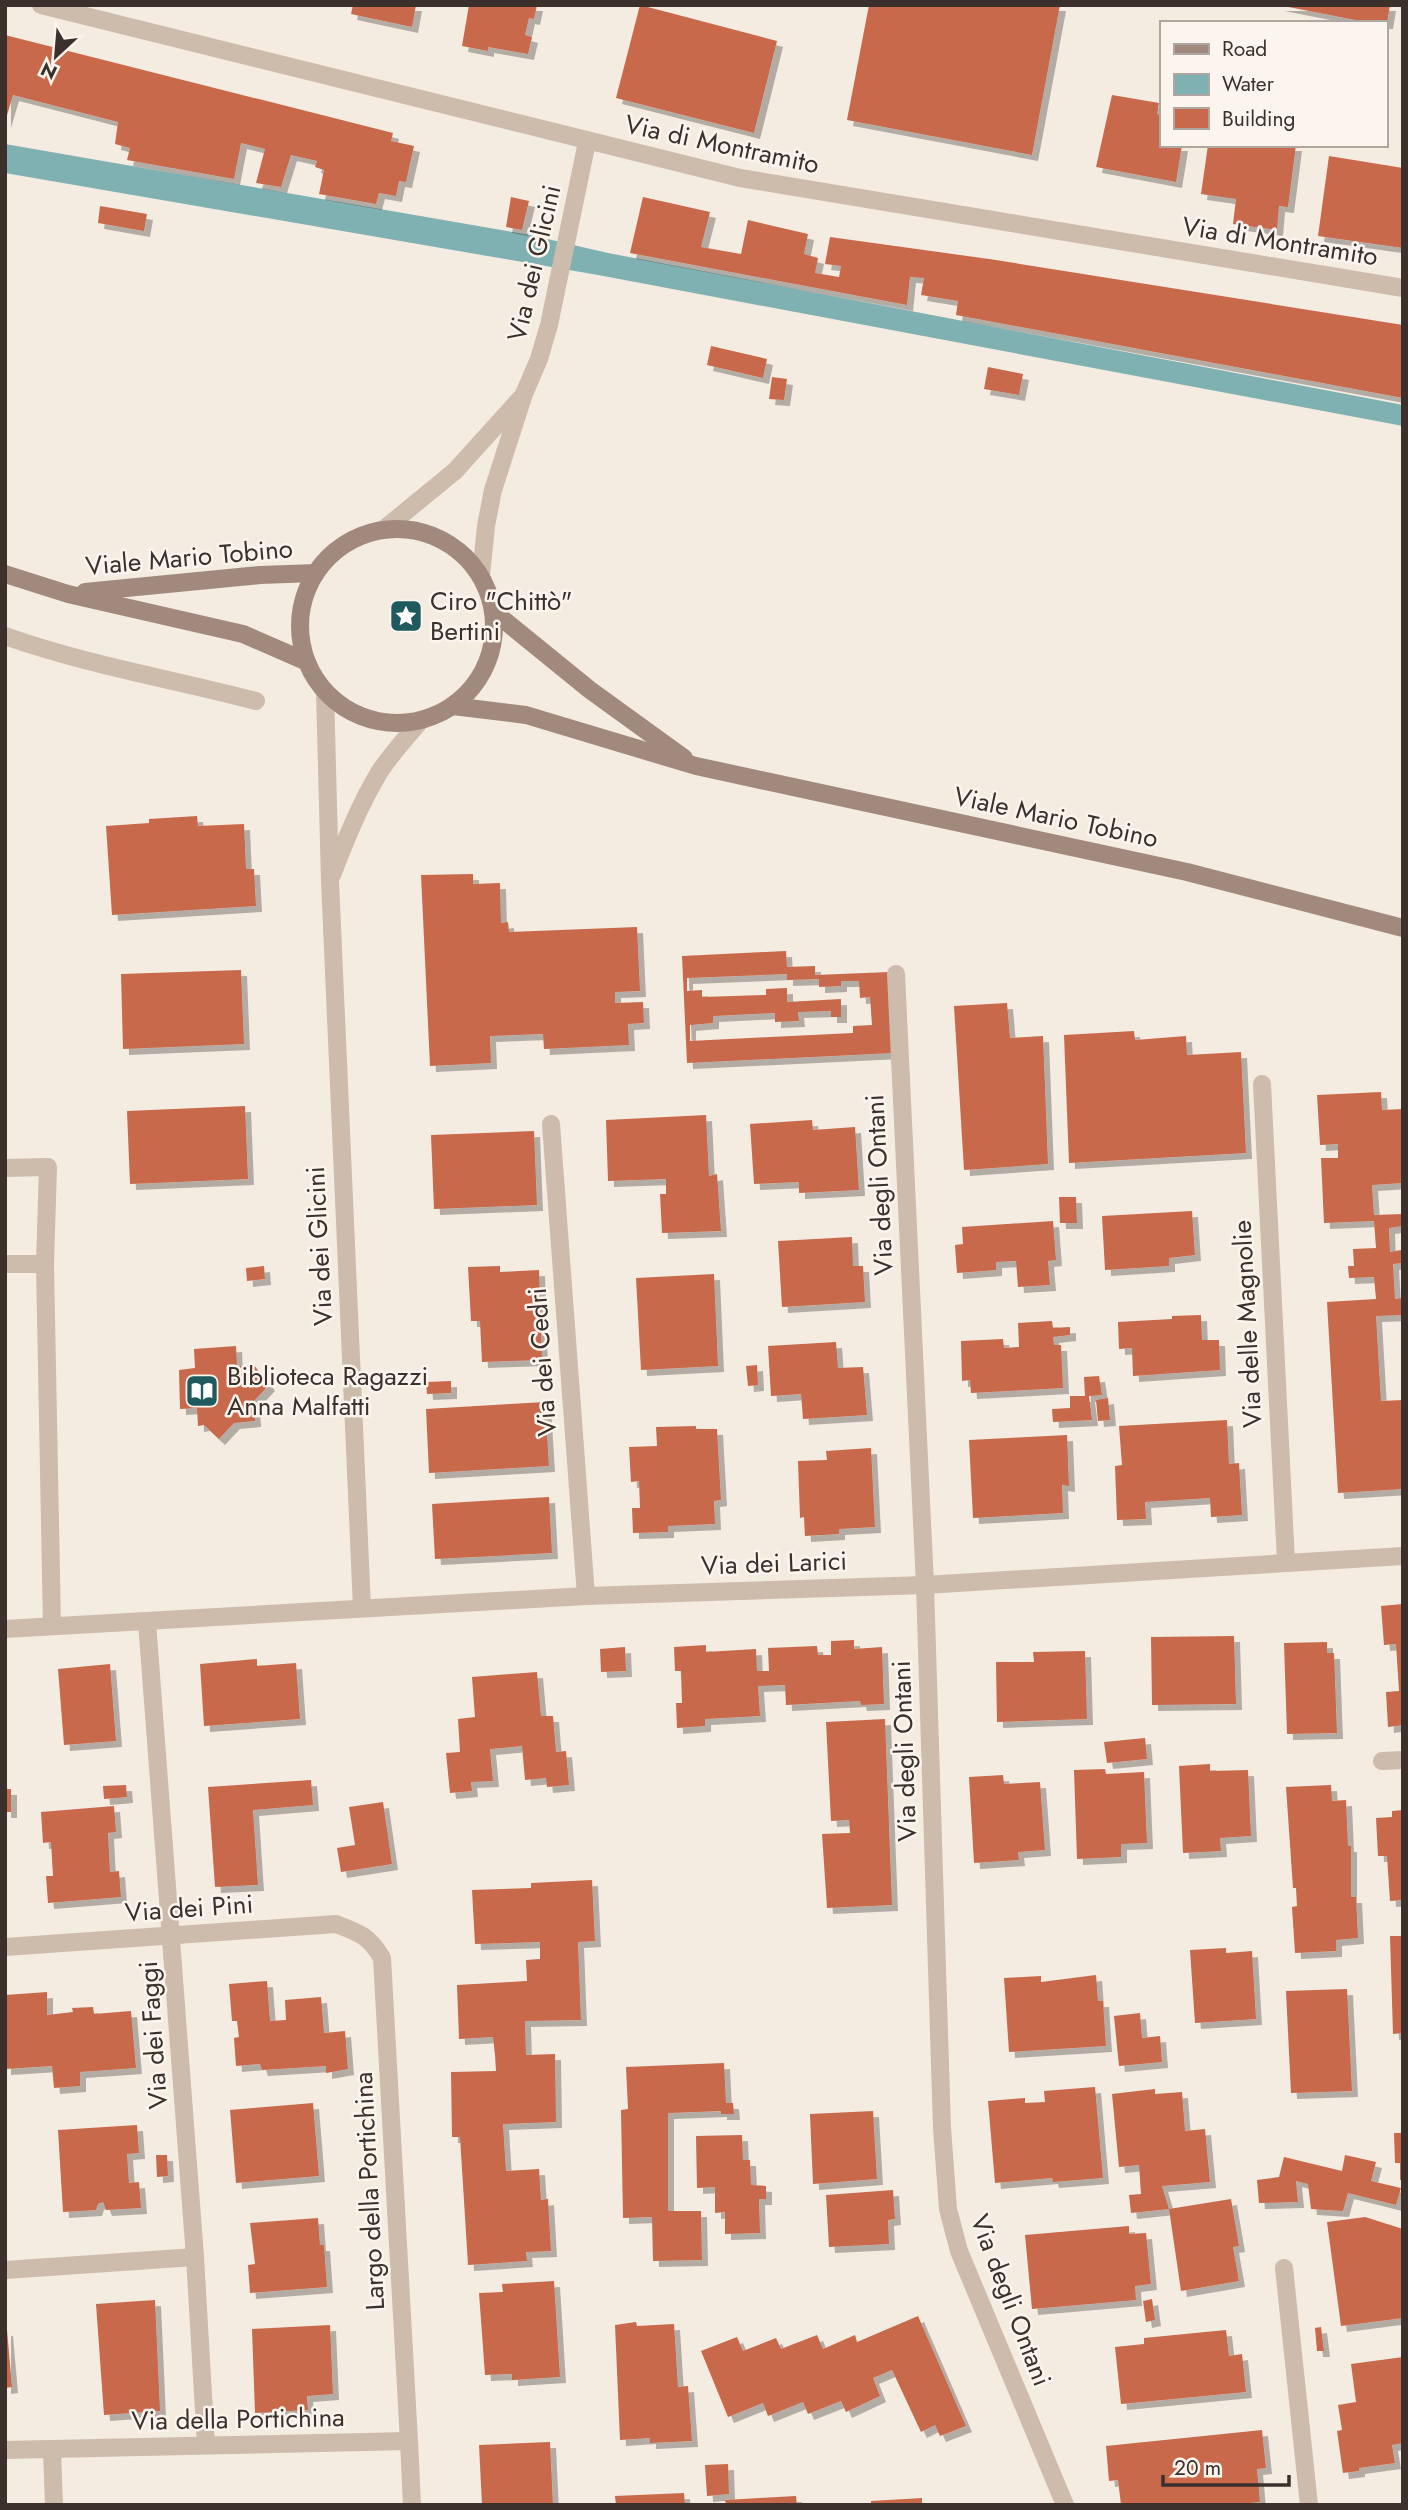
<svg xmlns="http://www.w3.org/2000/svg" width="1408" height="2510" viewBox="0 0 1408 2510" font-family="Jost,sans-serif">
<style>
.water{fill:#7fb0b2}
.building{fill:#c8694b;fill-rule:evenodd;filter:url(#shadow)}
.lines{fill:none;stroke-linecap:round;stroke-linejoin:round}
.lane{stroke:#cdbbac;stroke-width:18}
.street{stroke:#cdbbac;stroke-width:18}
.secondary{stroke:#a18a7d;stroke-width:18}
.labels{text-anchor:middle;dominant-baseline:central;stroke-width:5;stroke-linejoin:round;paint-order:stroke}
.street-label{font-size:26px;fill:#3b302b;stroke:#fbf5ee}
.poi-label{font-size:26px;fill:#3b302b;stroke:#fbf5ee;text-anchor:start}
</style>
<defs>
<filter id="shadow"><feDropShadow dx="6" dy="6" stdDeviation="0" flood-color="#0004"/></filter>
</defs>
<rect width="100%" height="100%" fill="#f4ebe1"/>
<polygon class="water" points="5,144 530,235 608,253 1403,405 1403,426 598,275 5,173"/>
<g class="building">
<polygon points="353,5 416,5 412,27 351,14"/>
<polygon points="469,5 537,5 534,19 529,18 525,35 532,37 528,54 488,47 488,51 462,46"/>
<polygon points="640,5 777,41 754,133 616,98"/>
<polygon points="869,5 1060,5 1032,155 847,120"/>
<polygon points="1278,5 1390,5 1387,23 1371,23"/>
<polygon points="5,35 393,133 391,141 414,146 406,182 399,181 396,196 379,193 376,204 319,194 324,170 315,167 317,161 291,155 281,187 256,183 265,149 241,143 234,179 127,160 130,148 115,144 118,122 13,95 5,122"/>
<polygon points="1112,95 1159,103 1157,114 1161,115 1161,145 1182,145 1176,182 1096,167"/>
<polygon points="1208,145 1296,145 1288,207 1279,206 1277,230 1233,224 1236,199 1201,194"/>
<polygon points="1329,156 1403,168 1403,248 1318,236"/>
<polygon points="511,197 529,201 522,230 506,227"/>
<polygon points="643,197 710,212 701,247 741,254 748,220 808,234 804,254 818,258 815,273 839,277 841,266 825,264 830,237 989,259 1403,325 1403,398 956,315 958,301 921,295 924,278 910,277 907,305 630,253"/>
<polygon points="100,206 147,214 144,231 98,223"/>
<polygon points="711,346 767,359 763,378 707,365"/>
<polygon points="988,367 1023,374 1019,395 984,389"/>
<polygon points="772,377 787,379 784,400 769,399"/>
<polygon points="197,816 198,826 244,824 246,869 254,869 256,906 112,915 106,826 149,823 149,819"/>
<polygon points="473,874 473,884 500,883 501,923 508,922 509,932 637,927 640,991 615,992 615,1003 643,1002 644,1023 628,1024 629,1045 544,1049 543,1034 490,1036 491,1063 430,1066 421,875"/>
<path d="M786,951L787,967L815,966V975L890,972L894,1053L687,1063L682,956ZM787,974V980L819,979V987L841,986V981H859L860,998L870,997L872,1025L853,1026V1033L690,1041V1025L713,1023V1016L775,1013V1022L799,1021L798,1012L831,1011V1017H841V999L787,1002V988L766,989V995L702,997V990L687,991V978Z"/>
<polygon points="241,970 244,1044 123,1049 121,974"/>
<polygon points="1007,1003 1010,1038 1043,1036 1048,1164 964,1170 954,1006"/>
<polygon points="1134,1031 1135,1040 1186,1036 1187,1055 1241,1052 1246,1153 1069,1163 1064,1035"/>
<polygon points="1381,1092 1382,1110 1403,1109 1403,1183 1372,1185 1374,1215 1403,1214 1403,1226 1389,1228 1390,1252 1401,1250 1402,1263 1393,1264 1395,1299 1403,1298 1403,1315 1376,1316 1381,1401 1403,1400 1403,1489 1338,1493 1327,1302 1376,1299 1374,1277 1349,1278 1348,1266 1354,1266 1353,1249 1376,1248 1374,1221 1324,1223 1321,1158 1338,1158 1338,1144 1320,1145 1317,1095"/>
<polygon points="245,1106 248,1179 130,1184 127,1111"/>
<polygon points="706,1115 709,1176 717,1174 721,1231 662,1233 660,1194 666,1194 666,1179 608,1181 606,1120"/>
<polygon points="812,1120 813,1130 855,1127 859,1190 799,1193 799,1182 754,1184 750,1124"/>
<polygon points="534,1131 537,1205 434,1209 431,1135"/>
<polygon points="1059,1197 1076,1197 1077,1223 1060,1223"/>
<polygon points="1192,1211 1195,1255 1169,1258 1169,1266 1105,1270 1102,1216"/>
<polygon points="1053,1221 1056,1260 1048,1261 1050,1285 1018,1287 1016,1261 996,1262 996,1270 957,1273 955,1245 963,1244 962,1227"/>
<polygon points="852,1237 853,1266 863,1266 865,1302 782,1307 778,1241"/>
<polygon points="264,1266 265,1279 247,1281 246,1268"/>
<polygon points="500,1266 500,1272 539,1270 542,1360 482,1362 480,1321 471,1321 468,1267"/>
<polygon points="714,1274 718,1366 641,1370 636,1278"/>
<polygon points="1201,1315 1202,1340 1219,1340 1220,1370 1133,1376 1132,1348 1119,1349 1118,1322 1172,1319 1172,1316"/>
<polygon points="1052,1321 1053,1328 1070,1327 1070,1335 1053,1337 1054,1345 1061,1345 1063,1388 971,1393 970,1380 962,1381 961,1341 1003,1339 1004,1348 1019,1347 1018,1323"/>
<polygon points="836,1342 838,1368 863,1367 867,1415 803,1419 801,1394 771,1396 768,1346"/>
<polygon points="236,1346 237,1366 254,1365 269,1385 254,1401 255,1421 234,1423 219,1439 204,1425 198,1426 197,1408 180,1409 179,1370 195,1368 194,1349"/>
<polygon points="757,1365 758,1385 748,1386 746,1366"/>
<polygon points="1099,1376 1102,1395 1089,1396 1092,1420 1053,1422 1052,1409 1070,1408 1070,1396 1085,1396 1084,1377"/>
<polygon points="451,1381 451,1393 427,1394 426,1382"/>
<polygon points="1108,1398 1110,1420 1098,1421 1096,1400"/>
<polygon points="545,1402 549,1466 429,1473 426,1409"/>
<polygon points="1227,1420 1229,1464 1239,1463 1242,1515 1211,1517 1210,1498 1145,1502 1146,1519 1117,1520 1115,1466 1122,1465 1119,1426"/>
<polygon points="696,1426 696,1429 717,1429 721,1500 714,1501 715,1524 668,1526 668,1532 633,1533 632,1508 640,1508 639,1481 631,1482 629,1447 657,1446 656,1427"/>
<polygon points="1067,1435 1069,1486 1062,1485 1063,1513 973,1518 969,1440"/>
<polygon points="871,1448 875,1527 839,1529 839,1534 805,1536 804,1517 800,1518 798,1461 827,1460 826,1451"/>
<polygon points="549,1497 552,1553 435,1559 432,1504"/>
<polygon points="1403,1604 1403,1725 1388,1727 1386,1692 1399,1691 1396,1644 1384,1645 1381,1606"/>
<polygon points="1234,1636 1236,1704 1152,1705 1151,1637"/>
<polygon points="854,1640 854,1649 882,1647 884,1704 861,1705 860,1701 786,1705 785,1685 758,1686 760,1716 705,1719 705,1726 677,1728 676,1703 682,1703 681,1671 675,1671 674,1647 706,1645 706,1652 756,1649 757,1671 769,1671 768,1648 817,1646 818,1655 831,1655 831,1641"/>
<polygon points="1327,1642 1327,1653 1334,1653 1337,1733 1287,1734 1284,1643"/>
<polygon points="625,1647 626,1671 601,1672 600,1649"/>
<polygon points="1085,1651 1087,1719 997,1722 996,1662 1034,1662 1033,1652"/>
<polygon points="257,1659 257,1666 296,1663 300,1719 204,1726 200,1664"/>
<polygon points="110,1664 116,1741 64,1745 58,1669"/>
<polygon points="537,1672 541,1716 553,1716 556,1752 566,1751 569,1785 547,1787 546,1778 525,1780 522,1746 490,1749 493,1781 471,1782 472,1791 450,1793 446,1753 460,1752 458,1719 475,1717 472,1677"/>
<polygon points="885,1719 892,1905 827,1908 822,1834 850,1833 849,1820 831,1821 826,1722"/>
<polygon points="1145,1738 1147,1759 1107,1763 1104,1742"/>
<polygon points="1210,1764 1210,1771 1248,1770 1251,1836 1220,1838 1221,1851 1183,1853 1179,1766"/>
<polygon points="1105,1769 1106,1774 1144,1772 1147,1843 1121,1844 1121,1857 1077,1859 1074,1770"/>
<polygon points="1003,1775 1004,1784 1040,1782 1045,1850 1018,1852 1019,1860 974,1863 969,1777"/>
<polygon points="311,1780 313,1805 253,1810 258,1885 215,1887 208,1787"/>
<polygon points="126,1785 127,1797 104,1799 103,1786"/>
<polygon points="1331,1785 1332,1801 1346,1800 1348,1846 1351,1846 1351,1897 1356,1897 1358,1938 1336,1940 1336,1951 1295,1953 1292,1907 1297,1906 1296,1888 1293,1888 1286,1787"/>
<rect x="5" y="1789" width="6" height="23"/>
<polygon points="383,1802 392,1864 341,1872 337,1848 355,1845 349,1807"/>
<polygon points="114,1806 116,1832 108,1833 110,1872 119,1871 121,1897 48,1903 46,1876 53,1876 51,1842 43,1843 41,1812"/>
<polygon points="1403,1810 1403,1900 1390,1901 1387,1856 1378,1856 1376,1818 1392,1817 1392,1811"/>
<polygon points="592,1880 595,1941 578,1942 581,2020 525,2021 526,2055 555,2054 556,2122 503,2124 506,2171 539,2169 541,2200 548,2199 551,2251 526,2252 527,2261 468,2265 460,2137 452,2137 451,2072 496,2071 495,2055 493,2037 459,2039 457,1985 527,1981 526,1960 540,1959 540,1942 475,1944 472,1890 531,1888 531,1883"/>
<polygon points="1390,1936 1403,1936 1403,2033 1393,2034"/>
<polygon points="1226,1948 1226,1953 1252,1951 1256,2019 1195,2023 1190,1950"/>
<polygon points="1096,1975 1098,2001 1103,2001 1106,2046 1009,2052 1004,1978 1041,1976 1041,1982"/>
<polygon points="267,1981 270,2021 286,2020 285,2000 321,1997 324,2033 345,2031 348,2069 326,2073 326,2066 262,2070 260,2064 236,2066 234,2038 239,2037 237,2021 232,2021 229,1984"/>
<polygon points="1347,1989 1352,2091 1291,2093 1286,1991"/>
<polygon points="47,1992 47,2015 73,2012 72,2008 93,2007 94,2014 131,2011 136,2068 80,2072 80,2086 54,2088 52,2066 5,2069 5,1995"/>
<polygon points="1140,2013 1142,2038 1160,2036 1162,2062 1119,2066 1114,2016"/>
<polygon points="724,2063 726,2103 733,2103 734,2114 721,2114 721,2111 668,2113 668,2211 701,2211 702,2260 653,2261 652,2217 623,2218 621,2110 628,2109 626,2067"/>
<polygon points="1095,2087 1103,2178 1053,2182 1052,2178 995,2183 988,2101 1025,2098 1025,2103 1045,2102 1044,2091"/>
<polygon points="1155,2089 1155,2094 1182,2092 1185,2131 1205,2129 1210,2182 1162,2186 1169,2209 1131,2213 1129,2195 1141,2194 1139,2165 1119,2167 1112,2094"/>
<polygon points="313,2103 319,2176 236,2183 230,2110"/>
<polygon points="873,2111 877,2179 813,2184 810,2114"/>
<polygon points="137,2125 139,2153 127,2154 129,2183 139,2182 141,2208 106,2210 103,2202 98,2204 96,2210 63,2212 58,2130"/>
<polygon points="1394,2133 1403,2133 1403,2180 1400,2180 1400,2163 1395,2163"/>
<polygon points="742,2135 743,2160 750,2160 751,2185 766,2186 766,2199 759,2199 760,2233 725,2234 725,2212 715,2213 715,2187 697,2188 696,2136"/>
<polygon points="156,2155 167,2155 168,2176 157,2177"/>
<polygon points="1345,2155 1376,2162 1371,2181 1401,2188 1396,2205 1348,2193 1343,2211 1311,2209 1308,2184 1296,2181 1298,2202 1259,2203 1257,2180 1279,2177 1284,2157 1342,2171"/>
<polygon points="893,2190 895,2219 888,2220 889,2244 829,2247 826,2195"/>
<polygon points="1231,2199 1239,2246 1233,2247 1239,2281 1181,2291 1169,2209"/>
<polygon points="1365,2217 1403,2229 1403,2318 1341,2326 1327,2222"/>
<polygon points="318,2218 320,2245 324,2245 327,2287 250,2293 248,2265 255,2264 250,2223"/>
<polygon points="1129,2226 1129,2234 1146,2233 1151,2284 1135,2286 1136,2300 1032,2309 1025,2235"/>
<polygon points="554,2281 560,2377 512,2380 512,2374 485,2375 479,2293 503,2292 502,2284"/>
<polygon points="1152,2299 1155,2320 1146,2322 1143,2301"/>
<polygon points="155,2300 160,2411 104,2415 96,2304"/>
<polygon points="918,2316 966,2426 940,2436 935,2425 921,2432 892,2370 873,2378 880,2396 846,2412 841,2401 808,2414 803,2402 768,2416 763,2403 728,2417 701,2351 737,2337 743,2351 776,2338 781,2349 817,2335 823,2349 855,2335 857,2342"/>
<polygon points="636,2322 637,2326 674,2324 678,2387 688,2386 692,2441 650,2443 650,2438 620,2440 615,2325"/>
<polygon points="330,2325 333,2394 307,2396 308,2410 255,2413 252,2329"/>
<polygon points="1321,2327 1324,2351 1317,2351 1315,2328"/>
<polygon points="5,2330 7,2330 12,2387 5,2388"/>
<polygon points="1226,2330 1229,2356 1242,2354 1246,2392 1121,2404 1115,2347 1144,2344 1144,2338"/>
<polygon points="1403,2357 1403,2443 1392,2445 1395,2463 1359,2468 1359,2471 1343,2473 1337,2431 1342,2430 1338,2405 1356,2402 1351,2364"/>
<polygon points="1262,2430 1266,2468 1257,2469 1260,2502 1230,2505 1121,2505 1118,2480 1109,2481 1106,2446"/>
<polygon points="550,2442 553,2505 482,2505 479,2445"/>
<polygon points="728,2464 729,2494 707,2496 705,2465"/>
<polygon points="684,2493 685,2505 616,2505 615,2496"/>
<polygon points="796,2496 797,2505 726,2505 725,2500"/>
<polygon points="922,2498 922,2505 871,2505 871,2501"/>
</g>
<g class="lines">
<path class="lane" d="M5,636C87,665 172,679 256,701"/>
<g class="street">
<polyline points="41,5 740,178 1403,288"/>
<polyline points="383,530 455,471 520,399"/>
<polyline points="481,575 486,526 493,490 524,394 539,359 549,325 587,142"/>
<polyline points="325,691 330,881 362,1608"/>
<path d="M332,875C346,839 360,804 380,771C392,753 407,737 421,720"/>
<polyline points="896,974 925,1585 942,2128 948,2209 959,2251 1065,2505"/>
<polyline points="1262,1084 1286,1562"/>
<polyline points="551,1124 586,1596"/>
<polyline points="5,1168 48,1167 45,1264 52,1626"/>
<polyline points="5,1264 45,1264"/>
<polyline points="147,1622 195,2257 206,2445"/>
<polyline points="5,1629 586,1596 925,1585 1403,1556"/>
<polyline points="1382,1761 1403,1760"/>
<path d="M5,1947L336,1924C360,1933 369,1936 382,1958L409,2441"/>
<polyline points="1284,2268 1309,2505"/>
<polyline points="5,2270 195,2257"/>
<polyline points="5,2450 409,2441 412,2505"/>
<polyline points="52,2451 54,2505"/>
</g>
<g class="secondary">
<circle cx="397" cy="626" r="97"/>
<polyline points="5,574 68,594 243,634 305,661"/>
<polyline points="85,592 260,575 316,573"/>
<polyline points="494,612 590,690 684,758"/>
<polyline points="453,706 526,715 696,766 1187,872 1403,928"/>
</g>
</g>
<defs>
<symbol id="sight-square" viewBox="-11 -11 22 22"><rect x="-9" y="-9" width="18" height="18" rx="4" fill="#1f5a5e" stroke="#fbf5ee"/><path d="M0-6L1.8-2.2L6-1.7L2.9 1.2L3.7 5.4L0 3.3L-3.7 5.4L-2.9 1.2L-6-1.7L-1.8-2.2Z" fill="#fff"/></symbol>
<symbol id="library-square" viewBox="-11 -11 22 22"><rect x="-9" y="-9" width="18" height="18" rx="4" fill="#1f5a5e" stroke="#fbf5ee"/><path d="M-6-4Q-3-5.5-.7-3.5V5Q-3 3-6 4ZM6-4Q3-5.5 .7-3.5V5Q3 3 6 4Z" fill="#fff"/></symbol>
</defs>
<g fill-rule="evenodd">
<use href="#sight-square" x="387" y="597" width="38" height="38"/>
<use href="#library-square" x="183" y="1372" width="38" height="38"/>
</g>
<g class="labels">
<g class="street-label">
<text transform="translate(722 144) rotate(12)">Via di Montramito</text>
<text transform="translate(1280 241) rotate(9)">Via di Montramito</text>
<text transform="translate(534 263) rotate(-77)">Via dei Glicini</text>
<text transform="translate(189 557) rotate(-5)">Viale Mario Tobino</text>
<text transform="translate(1056 817) rotate(12)">Viale Mario Tobino</text>
<text transform="translate(879 1185) rotate(-93)">Via degli Ontani</text>
<text transform="translate(319 1246) rotate(-93)">Via dei Glicini</text>
<text transform="translate(1247 1324) rotate(-93)">Via delle Magnolie</text>
<text transform="translate(542 1362) rotate(-94)">Via dei Cedri</text>
<text transform="translate(774 1563) rotate(-2)">Via dei Larici</text>
<text transform="translate(904 1751) rotate(-92)">Via degli Ontani</text>
<text transform="translate(189 1908) rotate(-4)">Via dei Pini</text>
<text transform="translate(153 2035) rotate(-94)">Via dei Faggi</text>
<text transform="translate(369 2191) rotate(-93)">Largo della Portichina</text>
<text transform="translate(1011 2300) rotate(69)">Via degli Ontani</text>
<text transform="translate(238 2419) rotate(-1)">Via della Portichina</text>
</g>
<g class="poi-label">
<text x="430" y="601">Ciro "Chittò"<tspan x="430" dy="30">Bertini</tspan></text>
<text x="227" y="1376">Biblioteca Ragazzi<tspan x="227" dy="30">Anna Malfatti</tspan></text>
</g>
</g>
<rect width="1408" height="2510" fill="none" stroke="#3b302b" stroke-width="14"/>
<rect x="1160" y="21" width="228" height="126" fill="#fbf5ee" stroke="#aea6a0" stroke-width="2"/>
<rect x="1174" y="44" width="35" height="10" fill="#a18a7d" stroke="#aea6a0" stroke-width="2"/>
<text x="1222" y="56" font-size="21" fill="#3b302b">Road</text>
<rect x="1174" y="74" width="35" height="21" fill="#7fb0b2" stroke="#aea6a0" stroke-width="2"/>
<text x="1222" y="91" font-size="21" fill="#3b302b">Water</text>
<rect x="1174" y="108" width="35" height="21" fill="#c8694b" stroke="#aea6a0" stroke-width="2"/>
<text x="1222" y="126" font-size="21" fill="#3b302b">Building</text>
<g transform="translate(56 56) rotate(206)" stroke="#fbf5ee" stroke-width="5" paint-order="stroke">
<path d="M0-5L12 26L0 18L-12 26Z" fill="#3b302b"/>
<text y="-10" font-size="19" font-weight="bold" text-anchor="middle" fill="#3b302b">N</text>
</g>
<path d="M1163 2475v10h126v-10" fill="none" stroke="#3b302b" stroke-width="3.5"/>
<text x="1174" y="2475" font-size="21" fill="#3b302b" stroke="#fbf5ee" stroke-width="5" paint-order="stroke">20 m</text>
</svg>
